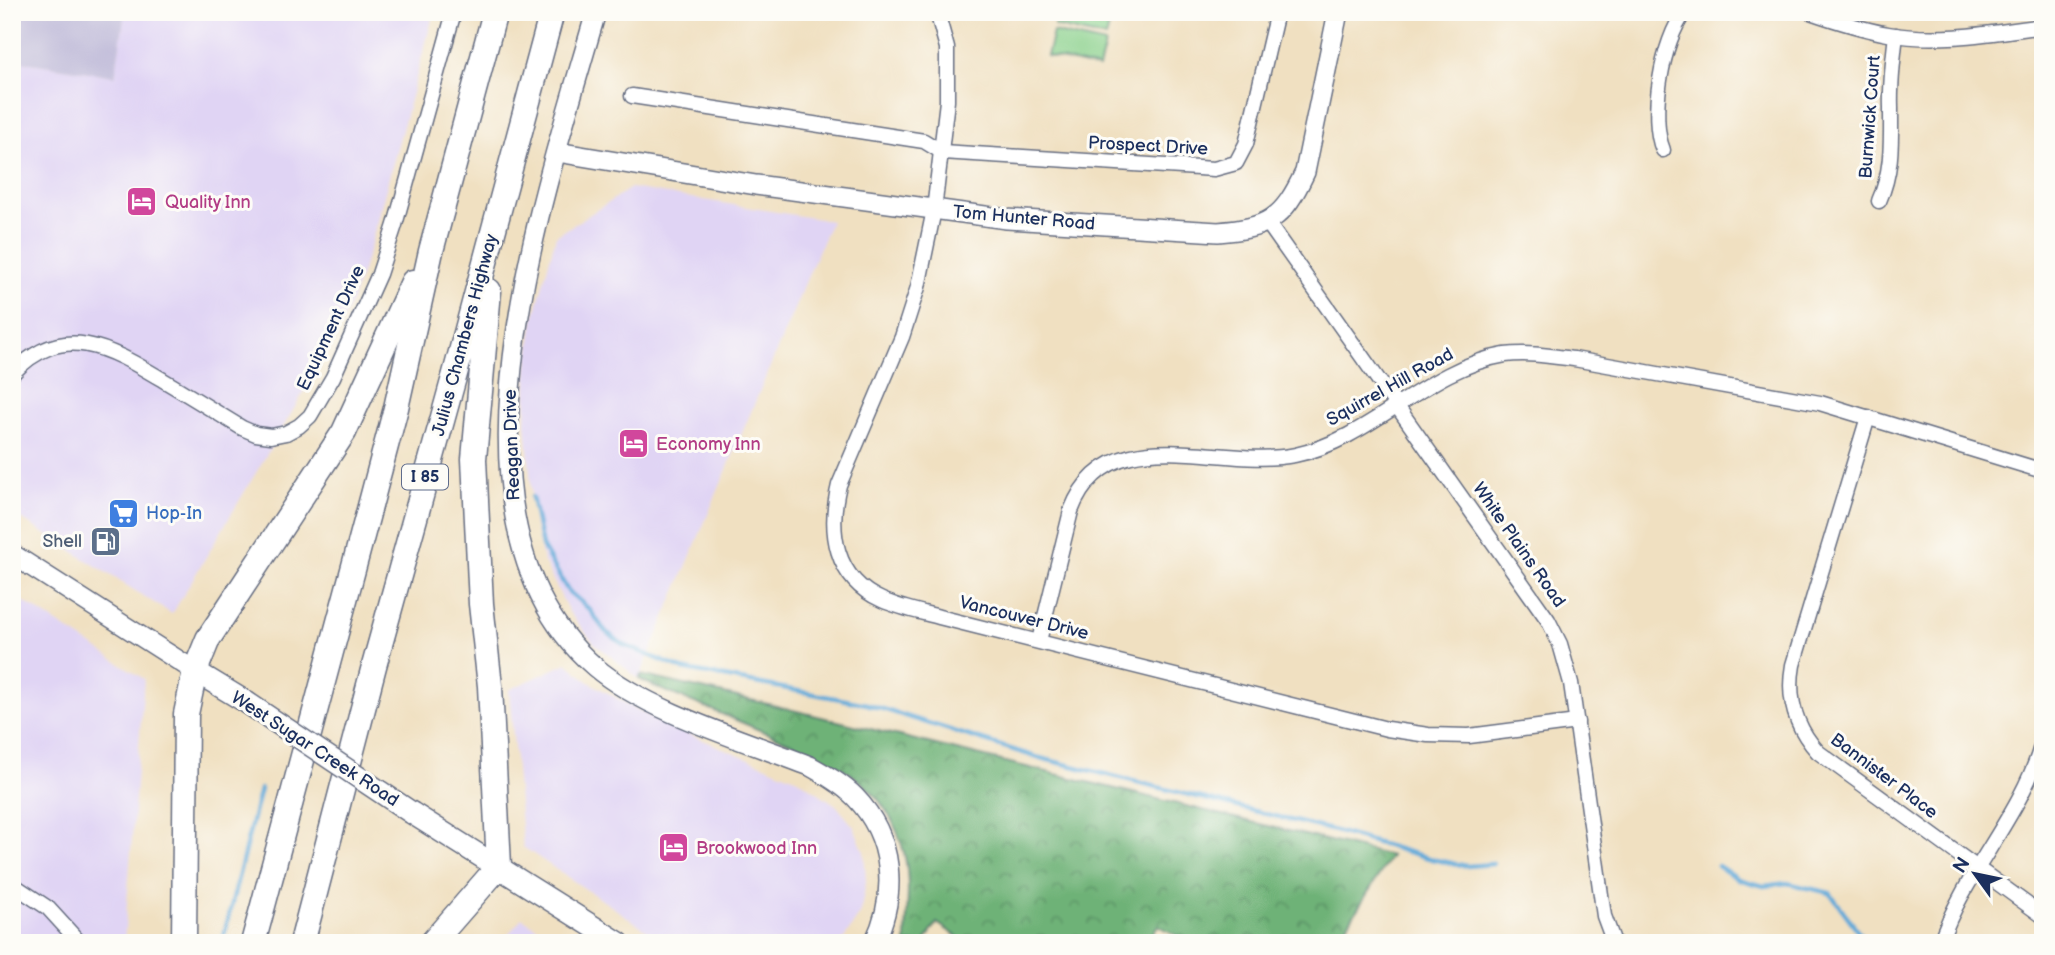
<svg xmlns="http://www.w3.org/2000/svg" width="2055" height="955" viewBox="0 0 2055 955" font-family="'Balsamiq Sans',sans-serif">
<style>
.built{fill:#e0d4f4}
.industrial{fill:#c4c0db}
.forest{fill:url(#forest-crowns);stroke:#44706a;stroke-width:2}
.pitch{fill:#89d08b;stroke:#528074;stroke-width:2}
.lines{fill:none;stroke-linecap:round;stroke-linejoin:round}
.stream{stroke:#60a9d8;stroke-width:4.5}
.street-casing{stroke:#666d81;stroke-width:17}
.secondary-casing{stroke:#666d81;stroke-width:22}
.primary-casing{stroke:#666d81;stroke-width:24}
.highway-casing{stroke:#666d81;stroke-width:27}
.street{stroke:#fff;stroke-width:14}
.secondary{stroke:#fff;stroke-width:19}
.primary{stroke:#fff;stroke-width:21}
.highway{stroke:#fff;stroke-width:24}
.primary-bridge-casing{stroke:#666d81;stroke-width:24;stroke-linecap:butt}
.primary-bridge{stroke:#fff;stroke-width:21}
.labels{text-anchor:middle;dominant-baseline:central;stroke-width:6;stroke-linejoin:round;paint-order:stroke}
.shield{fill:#fdfcf7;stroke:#5f6c8c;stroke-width:2}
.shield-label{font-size:16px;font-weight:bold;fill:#1b2f5e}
.street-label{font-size:18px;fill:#1b2f5e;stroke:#fdfcf7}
.hotel-label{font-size:18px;fill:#b23c85;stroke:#fdfcf7;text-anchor:start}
.shop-label{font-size:18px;fill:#366cbe;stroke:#fdfcf7;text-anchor:start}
.service-label{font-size:18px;fill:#4e5e75;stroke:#fdfcf7;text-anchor:end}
</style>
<defs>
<pattern id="forest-crowns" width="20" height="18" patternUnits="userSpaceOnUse" patternTransform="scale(1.75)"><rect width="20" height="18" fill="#6eb277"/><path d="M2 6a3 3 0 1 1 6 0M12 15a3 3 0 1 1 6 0" fill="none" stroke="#5a9165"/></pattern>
</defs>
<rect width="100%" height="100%" fill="#fdfcf7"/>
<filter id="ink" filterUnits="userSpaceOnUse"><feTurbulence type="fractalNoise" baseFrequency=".0143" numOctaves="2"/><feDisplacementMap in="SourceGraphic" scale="14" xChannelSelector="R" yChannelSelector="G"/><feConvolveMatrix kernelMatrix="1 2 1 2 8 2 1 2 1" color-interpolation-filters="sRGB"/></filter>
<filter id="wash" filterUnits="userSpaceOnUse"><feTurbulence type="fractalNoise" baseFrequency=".00686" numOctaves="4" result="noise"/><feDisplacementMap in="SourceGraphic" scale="28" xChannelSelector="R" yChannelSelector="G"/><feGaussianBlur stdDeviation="1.57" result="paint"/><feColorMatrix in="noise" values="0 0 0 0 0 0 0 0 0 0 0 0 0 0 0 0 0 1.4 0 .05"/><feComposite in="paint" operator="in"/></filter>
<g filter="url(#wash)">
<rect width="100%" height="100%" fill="#f0e0c1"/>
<g class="built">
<polygon points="125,12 434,12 369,251 352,300 330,348 172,614 12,513 12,60 115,76"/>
<polygon points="631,188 831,221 639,679 593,642 569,612 543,560 534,522 526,424 527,369 534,318 556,236"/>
<polygon points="12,594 144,679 124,943 12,943"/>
<polygon points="567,663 589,682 627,704 666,725 798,779 836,805 854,827 864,852 866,882 860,914 841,943 666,943 523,847 509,690"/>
<polygon points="522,918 561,943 501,943"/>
</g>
<polygon class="industrial" points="12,12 125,12 115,76 12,60"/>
<path class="forest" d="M641,675L768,704L1391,856L1336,943H1190L1158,925L1147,943H967L937,923L924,943H906C906,914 911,886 905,857C888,780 830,758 764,732C730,717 695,703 660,689L639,679Z"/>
<g class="pitch">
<polygon points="1058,12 1112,13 1106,38 1054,26"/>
<polygon points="1053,32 1105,44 1099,68 1047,56"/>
</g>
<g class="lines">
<g class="stream">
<polyline points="532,497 542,546 568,591 589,609 605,631 624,645 682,669 867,704 1036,757 1335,831 1436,860 1467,866 1493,864"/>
<polyline points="1718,866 1738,879 1764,886 1787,883 1830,893 1867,943"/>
<polyline points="222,943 260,789"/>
</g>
</g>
</g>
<g filter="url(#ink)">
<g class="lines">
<defs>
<g id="street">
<path d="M937,12L947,48V101L934,210L918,287L902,337L839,485C828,530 834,579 882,600C900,608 920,612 939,617L1387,729L1428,735L1469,736L1577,722"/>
<path d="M1810,12C1836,21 1861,29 1888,34C1939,43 1992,33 2043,26"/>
<polyline points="632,96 924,141 942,152 1214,169 1236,163 1246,144 1277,12"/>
<path d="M1663,150C1649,117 1662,40 1685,12"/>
<path d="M1879,201C1893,170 1891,140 1891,108C1890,83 1893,59 1896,35"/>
<polyline points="1267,222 1548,620 1560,644 1571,683 1604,916 1614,943"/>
<path d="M12,374C63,319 111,349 163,380C190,396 216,412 242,428L256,434L271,436L286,433L299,426L310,416L333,377L379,274L395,225L454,12"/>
<path d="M1868,417L1793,665C1787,698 1795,727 1818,752L2043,916"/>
<path d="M1039,641L1071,511C1108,414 1217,470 1295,455C1373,439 1426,368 1505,355C1528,352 1551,356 1574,359L1820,403L2043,471"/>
<polyline points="12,884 48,908 80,943"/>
<path d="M1940,943C1965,871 2023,814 2043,740"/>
</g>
<g id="secondary">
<path d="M596,12C546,189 427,523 595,667C648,712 744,740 810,766C826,775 842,784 855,797C894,837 898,894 874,943"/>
<path d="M557,152L756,185L1007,219L1218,232C1269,228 1283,219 1305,172L1338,12"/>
<polyline points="12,554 195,671"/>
</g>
<g id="primary">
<polyline points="195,671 246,702"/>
<polyline points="412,813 619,943"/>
</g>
<g id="highway">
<polyline points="184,943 186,714 195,671 208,639 344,432 413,282"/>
<polyline points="253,943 369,510 396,408 431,251 495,12"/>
<polyline points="302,943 374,666 458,363 552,12"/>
<polyline points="432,943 499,866 490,686 481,604 474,459 489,291"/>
</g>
</defs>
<use href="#street" class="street-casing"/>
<use href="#secondary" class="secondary-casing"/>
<use href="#primary" class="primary-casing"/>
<use href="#highway" class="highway-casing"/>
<use href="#street" class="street"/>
<use href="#secondary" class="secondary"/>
<use href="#primary" class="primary"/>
<use href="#highway" class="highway"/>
<defs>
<polyline id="primary-bridge" points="246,702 412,813"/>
</defs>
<use href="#primary-bridge" class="primary-bridge-casing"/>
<use href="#primary-bridge" class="primary-bridge"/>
</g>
</g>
<defs>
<symbol id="hotel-square" viewBox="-11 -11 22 22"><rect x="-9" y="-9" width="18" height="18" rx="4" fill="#d1479c" stroke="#fdfcf7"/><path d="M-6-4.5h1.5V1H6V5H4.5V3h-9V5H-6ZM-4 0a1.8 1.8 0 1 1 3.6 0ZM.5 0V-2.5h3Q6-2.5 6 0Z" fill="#fff"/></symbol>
<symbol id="supermarket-square" viewBox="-11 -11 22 22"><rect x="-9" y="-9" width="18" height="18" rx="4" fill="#3f7fe0" stroke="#fdfcf7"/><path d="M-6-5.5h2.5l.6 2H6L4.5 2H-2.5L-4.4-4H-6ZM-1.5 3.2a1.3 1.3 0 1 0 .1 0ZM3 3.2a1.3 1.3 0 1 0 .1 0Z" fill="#fff"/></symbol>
<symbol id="fuel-square" viewBox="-11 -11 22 22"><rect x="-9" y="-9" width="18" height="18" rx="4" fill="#5c6f8a" stroke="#fdfcf7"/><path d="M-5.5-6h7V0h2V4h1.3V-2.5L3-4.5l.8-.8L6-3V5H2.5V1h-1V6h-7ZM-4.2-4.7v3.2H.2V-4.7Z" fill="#fff"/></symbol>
</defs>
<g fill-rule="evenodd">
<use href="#hotel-square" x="124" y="184" width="35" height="35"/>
<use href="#hotel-square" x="616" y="426" width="35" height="35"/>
<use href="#supermarket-square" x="106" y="496" width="35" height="35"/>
<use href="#fuel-square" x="88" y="524" width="35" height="35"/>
<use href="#hotel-square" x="656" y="830" width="35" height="35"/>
</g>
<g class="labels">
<rect class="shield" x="402" y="464.5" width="46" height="25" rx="5"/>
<g class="shield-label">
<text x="425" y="477">I 85</text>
</g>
<g class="street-label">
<text transform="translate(1870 117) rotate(-86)">Burnwick Court</text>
<text transform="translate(1148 146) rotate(3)">Prospect Drive</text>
<text transform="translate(1024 218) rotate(5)">Tom Hunter Road</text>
<text transform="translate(331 328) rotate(-65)">Equipment Drive</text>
<text transform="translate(465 335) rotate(-75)">Julius Chambers Highway</text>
<text transform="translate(1390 387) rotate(-29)">Squirrel Hill Road</text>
<text transform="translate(512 445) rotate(-92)">Reagan Drive</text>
<text transform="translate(1519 545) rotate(55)">White Plains Road</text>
<text transform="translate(1024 618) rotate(14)">Vancouver Drive</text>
<text transform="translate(315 749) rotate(33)">West Sugar Creek Road</text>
<text transform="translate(1884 776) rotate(37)">Bannister Place</text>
</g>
<g class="hotel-label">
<text x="165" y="202">Quality Inn</text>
<text x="656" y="444">Economy Inn</text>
<text x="696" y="848">Brookwood Inn</text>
</g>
<g class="shop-label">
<text x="146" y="513">Hop-In</text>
</g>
<g class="service-label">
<text x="82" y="541">Shell</text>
</g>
</g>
<rect width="2055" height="955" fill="none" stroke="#fdfcf7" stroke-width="42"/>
<g transform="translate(1975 874) rotate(303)" stroke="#fdfcf7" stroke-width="5" paint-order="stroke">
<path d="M0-5L12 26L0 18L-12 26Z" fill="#1b2f5e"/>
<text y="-10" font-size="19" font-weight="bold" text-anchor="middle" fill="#1b2f5e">N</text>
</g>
</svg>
